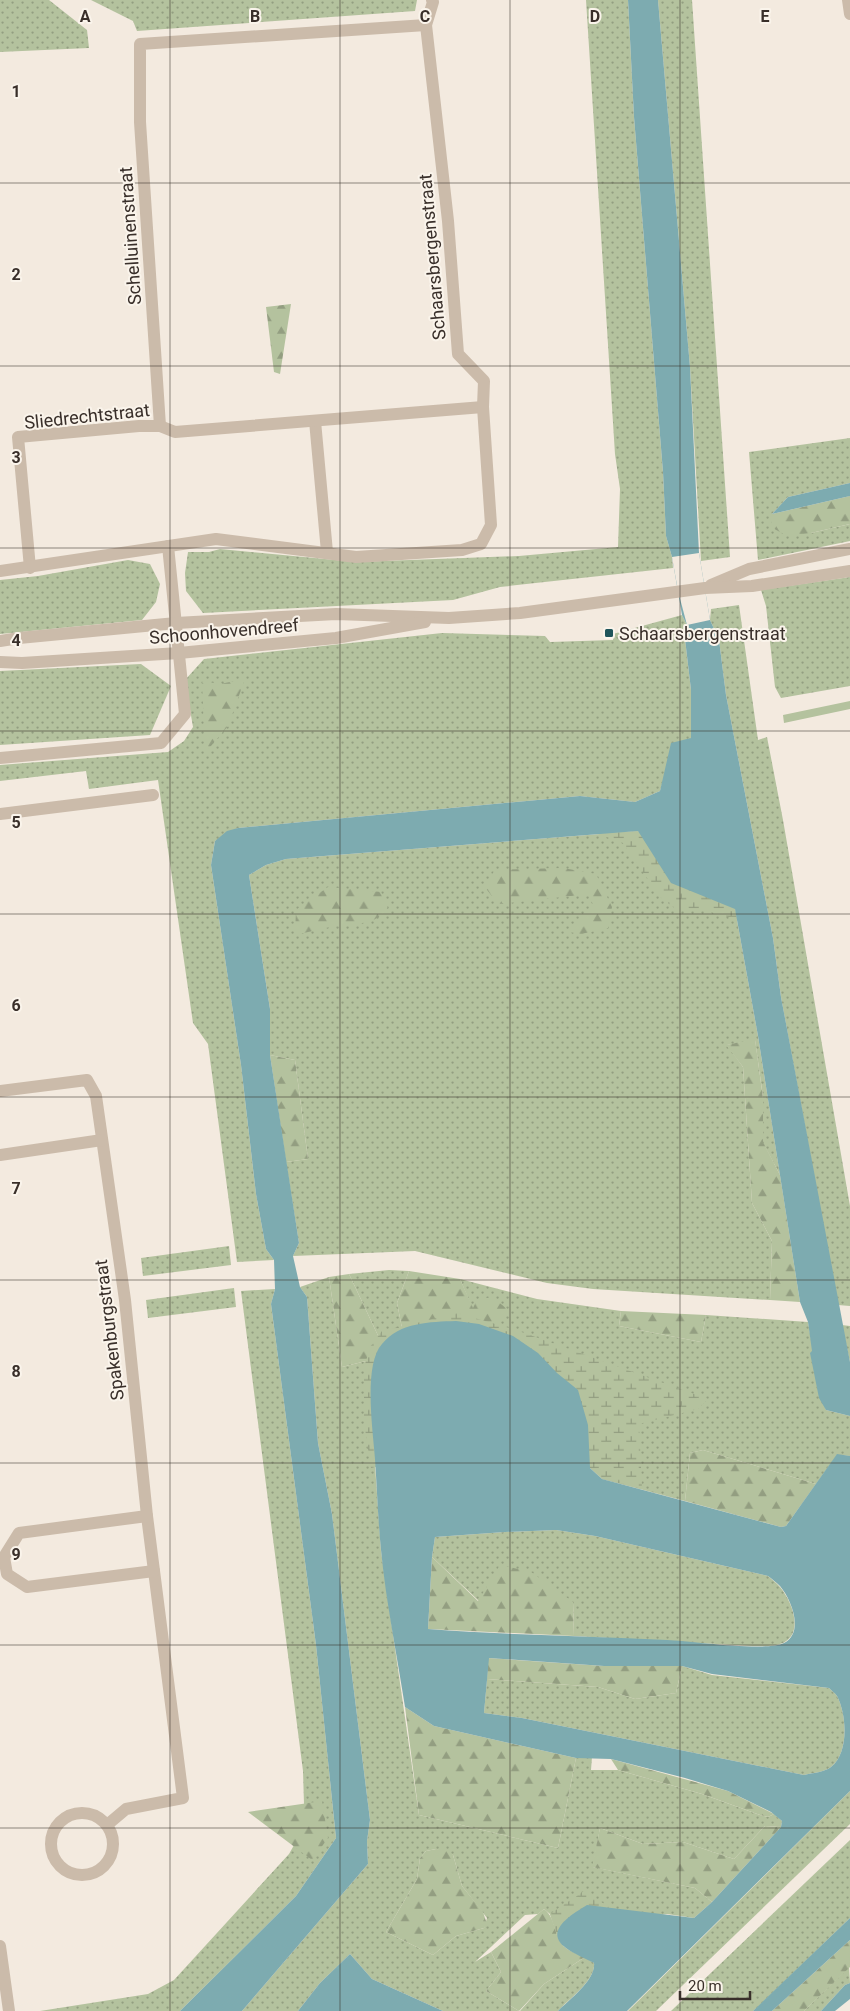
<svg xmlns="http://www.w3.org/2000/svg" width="850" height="2011" viewBox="0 0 850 2011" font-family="Roboto,sans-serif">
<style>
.grass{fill:url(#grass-dots);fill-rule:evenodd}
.forest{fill:url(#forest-firs)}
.wetland{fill:url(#wetland-marsh)}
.garden{fill:#b4c29e}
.water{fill:#7dabb0;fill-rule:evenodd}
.pier{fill:#f3eadf}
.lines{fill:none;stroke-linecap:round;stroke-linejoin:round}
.pedestrian{stroke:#cbbbaa;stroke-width:12}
.minor{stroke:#cbbbaa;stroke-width:12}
.tertiary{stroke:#cbbbaa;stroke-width:12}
.grid{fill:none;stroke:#392f2a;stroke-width:1;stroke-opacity:0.55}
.poi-dot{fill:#1f545a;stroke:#faf4eb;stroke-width:2}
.labels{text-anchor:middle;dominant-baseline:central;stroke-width:4;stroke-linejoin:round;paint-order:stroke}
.street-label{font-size:18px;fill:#392f2a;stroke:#faf4eb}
.poi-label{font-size:18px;fill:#392f2a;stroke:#faf4eb;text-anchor:start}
.grid-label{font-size:16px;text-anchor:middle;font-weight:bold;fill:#392f2a;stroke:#faf4eb;stroke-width:4;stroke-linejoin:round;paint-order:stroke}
</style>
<defs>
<pattern id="grass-dots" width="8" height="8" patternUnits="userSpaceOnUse" patternTransform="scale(1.25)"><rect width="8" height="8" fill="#b4c29e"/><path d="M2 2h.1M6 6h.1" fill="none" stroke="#939e81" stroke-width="1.8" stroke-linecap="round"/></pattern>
<pattern id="forest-firs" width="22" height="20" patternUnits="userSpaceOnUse" patternTransform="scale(1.25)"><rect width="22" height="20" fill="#b4c29e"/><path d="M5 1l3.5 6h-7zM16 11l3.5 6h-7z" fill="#939e81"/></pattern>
<pattern id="wetland-marsh" width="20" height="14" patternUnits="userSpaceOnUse" patternTransform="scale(1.25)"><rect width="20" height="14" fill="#b4c29e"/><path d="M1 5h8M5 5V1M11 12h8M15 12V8" fill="none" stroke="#939e81"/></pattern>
</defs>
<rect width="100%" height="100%" fill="#f3eadf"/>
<g class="grass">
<polygon points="0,0 49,0 87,30 89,48 0,52"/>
<polygon points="91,0 417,0 415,11 137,31 133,21"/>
<polygon points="586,0 628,0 634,117 663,472 666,536 672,557 673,568 500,587 453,600 203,613 186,591 185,573 188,552 209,552 220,549 356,562 519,556 618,547 620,489 615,454"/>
<polygon points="658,0 692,0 730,557 701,561 690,367"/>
<polygon points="850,438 850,483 788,497 772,514 811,533 850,524 850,541 758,560 749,452"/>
<polygon points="128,560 150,564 160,584 156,602 142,620 0,634 0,580 38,576"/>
<polygon points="850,577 850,686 781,698 775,687 766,606 761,590"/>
<polygon points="739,605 758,740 767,737 783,820 850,1206 850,1306 838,1305 781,997 773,938 726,695 719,640 710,620 711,609"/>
<polygon points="682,615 687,625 685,639 691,690 691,738 664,778 660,791 635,802 580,796 238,828 215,841 211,865 241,1065 256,1194 266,1249 274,1260 237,1262 208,1044 193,1023 158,780 89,789 86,771 0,781 0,765 168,752 184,741 193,727 185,680 204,659 442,633 545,636 550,642 613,640 613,634"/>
<polygon points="141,664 171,686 150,735 0,745 0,671"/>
<polygon points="638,831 687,890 735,909 758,1036 780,1175 763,1143 763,1097 755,1040 727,1045 743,1067 752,1203 772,1241 770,1300 593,1289 547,1283 415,1251 293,1256 299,1243 286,1162 308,1159 295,1060 270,1055 270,1009 249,875 266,865 286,859"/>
<polygon points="229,1246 231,1265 143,1276 141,1258"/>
<polygon points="389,1270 409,1271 397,1303 402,1328 382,1344 349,1274"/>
<path d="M329,1277L342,1367L374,1359L371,1408L381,1551L419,1815L558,1848L576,1758L592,1757L591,1770H618L702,1794L760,1815L768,1817L774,1814L782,1821L781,1827L765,1826L734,1859L683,1842L643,1844L600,1828L593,1867L695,1888L712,1902L694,1918L667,1914L558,1930V1938L550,1914L544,1909L538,1914L525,1915L475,1962L491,1952L501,1972L486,1991L519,2011H443L372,1979L350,1954L320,1983L298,2011H242L368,1864L367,1841L370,1820L332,1514L318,1443L307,1297L300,1287ZM436,1849L453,1855L462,1886L487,1918L484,1928L456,1936L433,1955L386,1932L417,1879L420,1858L426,1851Z"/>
<polygon points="460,1279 537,1299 621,1311 619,1326 701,1342 706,1315 808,1322 813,1351 826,1410 850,1416 850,1456 837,1455 816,1484 703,1450 690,1453 685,1501 602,1479 479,1324"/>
<polygon points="234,1288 236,1307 148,1318 146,1300"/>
<polygon points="275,1289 271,1304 316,1645 336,1838 296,1896 180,2011 40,2011 148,1994 174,1980 289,1854 302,1831 304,1804 303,1771 241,1291"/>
<polygon points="842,1325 850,1326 850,1362"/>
<path d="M556,1530L595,1536L768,1576C772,1580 777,1583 780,1587C791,1600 805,1632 783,1643C774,1647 762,1646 752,1646L574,1636L573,1602L479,1601L432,1557L435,1537L505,1532Z"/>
<path d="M682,1666L712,1675L829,1688C831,1690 835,1693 837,1696C847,1715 849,1753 831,1767C825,1772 812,1773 804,1775L522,1718L484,1713L487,1679L598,1687L635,1699L676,1693Z"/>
<polygon points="850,1791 850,1824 656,2011 628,2011"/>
<polygon points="850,1840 850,1918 759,2006 753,2011 671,2011"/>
<path d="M585,1957L594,1963C596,1980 569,1999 558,2011H520L544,1984Z"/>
<polygon points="849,1967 850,1983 845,1985 821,2011 804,2011"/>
</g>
<g class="forest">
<polygon points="291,304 280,374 274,372 266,307"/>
<polygon points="850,496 850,524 811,533 787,536 771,527 772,514"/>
<polygon points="245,679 228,726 205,753 202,681 220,684"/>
<polygon points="563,868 596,874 612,907 608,928 581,934 569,932 593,905 589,894 498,904 484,886 495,870"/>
<polygon points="328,887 381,892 389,911 370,922 330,927 295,935 296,910"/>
<polygon points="755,1039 763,1098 763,1142 780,1175 800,1302 770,1300 772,1241 752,1203 743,1067 726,1045"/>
<polygon points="270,1055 295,1060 308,1159 286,1162"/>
<polygon points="409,1271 460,1279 473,1308 477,1300 492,1297 511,1312 496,1323 402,1328 397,1303"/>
<polygon points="349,1274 382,1344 374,1359 342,1367 329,1277"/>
<polygon points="621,1311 706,1315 701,1342 619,1326"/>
<polygon points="703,1450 816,1484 786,1526 781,1527 685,1501 690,1453"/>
<polygon points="432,1557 478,1601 500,1565 531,1572 573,1602 574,1636 428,1629"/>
<polygon points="488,1658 604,1666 682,1666 676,1693 635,1699 598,1687 487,1679"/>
<polygon points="405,1707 434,1726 576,1758 558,1848 419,1815"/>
<polygon points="611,1759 728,1791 774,1814 768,1817 760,1815 702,1794 618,1770"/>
<polygon points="322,1801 328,1838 312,1860 248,1812"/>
<polygon points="765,1826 781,1827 712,1902 695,1888 592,1867 600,1828 643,1844 683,1842 734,1859"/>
<polygon points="436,1849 447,1850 453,1855 462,1886 483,1912 487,1924 484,1928 456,1936 433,1955 386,1932 417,1879 420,1858 426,1851"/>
<path d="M544,1909C557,1918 553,1939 566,1948C571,1952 579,1954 585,1957L544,1984L519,2011L486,1991L501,1972L491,1952Z"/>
<polygon points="850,1940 850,1967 804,2011 772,2011"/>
</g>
<g class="wetland">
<polygon points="662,831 728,882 738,920 707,911 677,910 660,897 623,843 593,832"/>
<polygon points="457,1313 516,1330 708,1399 698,1409 639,1424 642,1489 602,1479 590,1468 396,1463 371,1468 364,1422 364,1368 370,1347 382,1331"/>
<polygon points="584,1891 609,1907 558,1930 558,1938 550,1914"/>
</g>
<polygon class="garden" points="850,701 850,709 784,723 783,715"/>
<g class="water">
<polygon points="628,0 658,0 690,367 699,553 710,620 719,640 726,695 773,938 781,997 850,1362 850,1416 826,1410 819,1398 810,1353 812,1351 808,1322 800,1302 758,1036 735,909 671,883 638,831 286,859 266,865 249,875 270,1009 270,1055 299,1243 293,1256 300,1287 307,1297 318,1443 332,1514 370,1820 367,1841 368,1864 242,2011 180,2011 296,1896 336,1838 316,1645 271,1304 275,1289 274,1260 266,1249 256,1194 241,1065 211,865 215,841 227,831 238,828 580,796 635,802 660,791 671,743 691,738 691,690 685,639 687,625 682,615 672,557 666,536 663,472 634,117"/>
<polygon points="850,483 850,496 772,514 788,497"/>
<path d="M456,1321L479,1324L513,1336L538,1353L557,1373L578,1390L588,1425L590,1468L602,1479L781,1527L786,1526L837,1454L850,1456V1791L627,2011H558C569,2000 596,1980 594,1963C585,1958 574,1954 566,1948C542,1931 574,1913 587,1905L694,1918L712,1902L781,1827L782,1821L771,1812L728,1791L685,1778L611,1759L576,1758L434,1726L405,1707C397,1655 386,1602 381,1550C378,1520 377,1489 375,1459C373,1431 363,1365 382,1344C400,1322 430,1322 456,1321ZM556,1530L595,1536L768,1576C772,1579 776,1582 780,1586C791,1599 805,1632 784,1643C766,1652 691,1641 667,1640C588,1636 508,1635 428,1629L432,1557L435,1537L505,1532ZM489,1658L604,1666H682L712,1674L829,1688C831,1690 835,1693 837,1696C847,1715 849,1753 831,1767C825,1772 812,1773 804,1775L522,1718L484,1713Z"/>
<polygon points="850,1918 850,1940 772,2011 753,2011"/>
<polygon points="350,1954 372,1979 443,2011 298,2011 320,1983"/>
<polygon points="850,1983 850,1999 835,2011 821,2011 845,1985"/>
</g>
<polygon class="pier" points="699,553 710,620 687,625 678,591 672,557"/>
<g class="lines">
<polyline class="pedestrian" points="0,1946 9,2011"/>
<g class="minor">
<polyline points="848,0 850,14"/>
<polyline points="315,421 327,552"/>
<polyline points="160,426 140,122 140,44 426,25"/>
<polyline points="30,568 18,437 139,426 160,426 175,432 483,407"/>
<polyline points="0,571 216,539 356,557 462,550 481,544 491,525 483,407 484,381 458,354 448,221 426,25 433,2 432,0"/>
<polyline points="0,758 161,743 185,714 168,546"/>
<polyline points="0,814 153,795"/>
<polyline points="0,1091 87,1080 96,1096 125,1300 147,1516 183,1798 126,1809 107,1825"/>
<polyline points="0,1155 102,1140"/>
<polyline points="147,1516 19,1533 4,1557 7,1574 27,1587 154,1571"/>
<circle cx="82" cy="1844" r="31"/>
</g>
<g class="tertiary">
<polyline points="711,585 749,569 850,549"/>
<polyline points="0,641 19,638 176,623 336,614 449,618 520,613 705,588 752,586 850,571"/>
<polyline points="0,662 22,663 179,653 336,638 425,622"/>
</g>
</g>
<path class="grid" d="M170,0V2011M340,0V2011M510,0V2011M680,0V2011M0,183H850M0,366H850M0,548H850M0,731H850M0,914H850M0,1097H850M0,1280H850M0,1463H850M0,1645H850M0,1828H850"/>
<rect class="poi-dot" x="604" y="628" width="10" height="10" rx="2.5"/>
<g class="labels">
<g class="street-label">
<text transform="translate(130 236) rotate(-94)">Schelluinenstraat</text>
<text transform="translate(432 257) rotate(-95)">Schaarsbergenstraat</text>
<text transform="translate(87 416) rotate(-6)">Sliedrechtstraat</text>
<text transform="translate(224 631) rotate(-5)">Schoonhovendreef</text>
<text transform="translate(109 1330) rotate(-97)">Spakenburgstraat</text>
</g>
<g class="poi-label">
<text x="619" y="633">Schaarsbergenstraat</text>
</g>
</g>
<g class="grid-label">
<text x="85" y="22">A</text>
<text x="255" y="22">B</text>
<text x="425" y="22">C</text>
<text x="595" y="22">D</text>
<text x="765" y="22">E</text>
<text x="16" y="97">1</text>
<text x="16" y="280">2</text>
<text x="16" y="463">3</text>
<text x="16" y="646">4</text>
<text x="16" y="828">5</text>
<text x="16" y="1011">6</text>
<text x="16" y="1194">7</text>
<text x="16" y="1377">8</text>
<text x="16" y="1560">9</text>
</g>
<path d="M680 1991v8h70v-8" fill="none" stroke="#392f2a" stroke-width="2.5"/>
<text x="688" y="1991" font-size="15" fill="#392f2a" stroke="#faf4eb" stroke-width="4" paint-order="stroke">20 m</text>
</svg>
